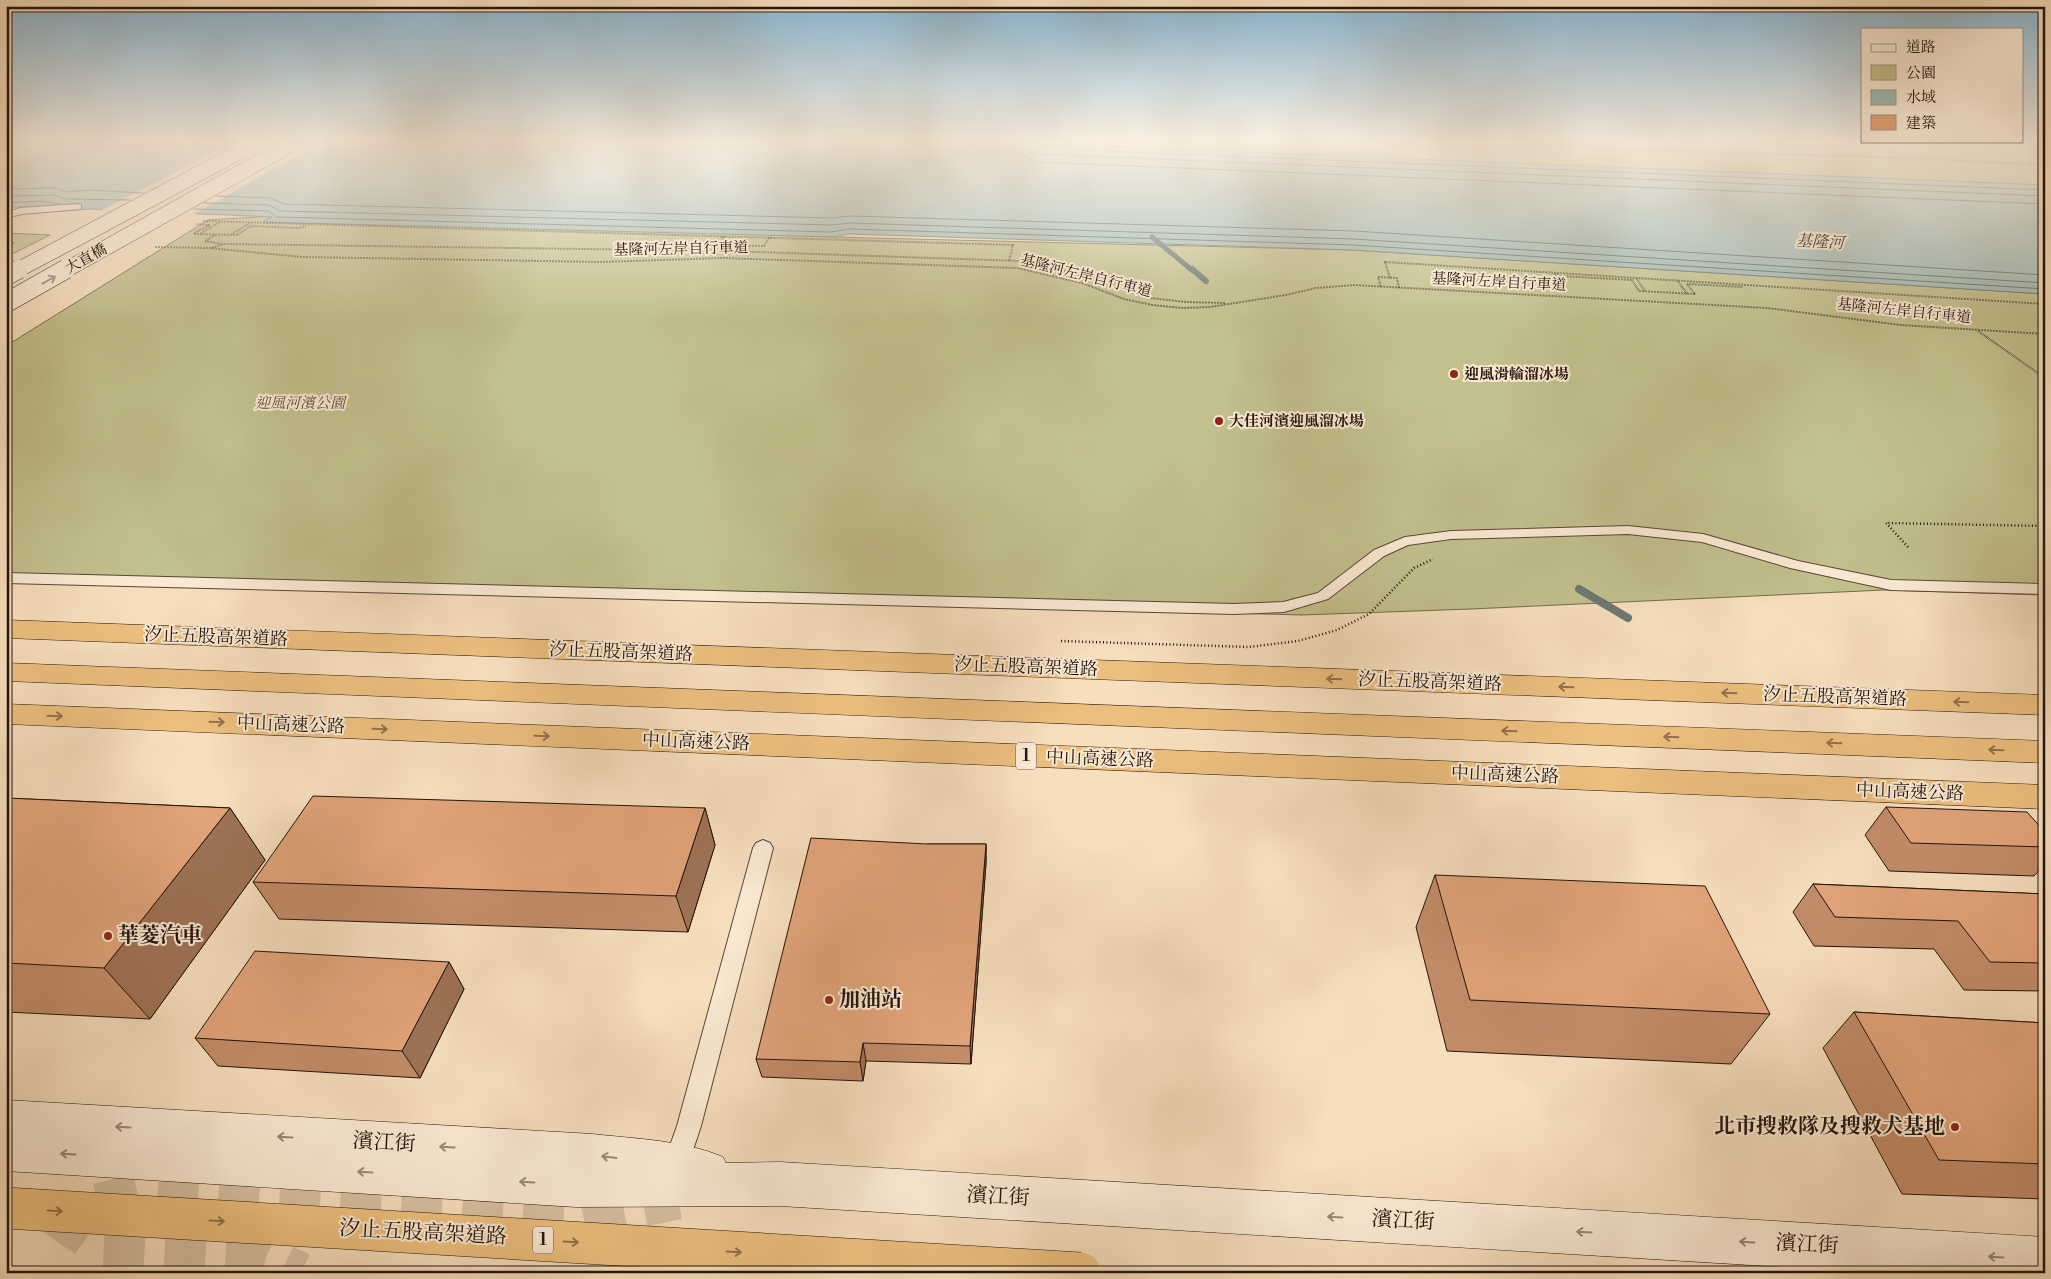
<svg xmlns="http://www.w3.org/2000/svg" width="2051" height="1279" viewBox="0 0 2051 1279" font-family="'Libre Bodoni','Noto Serif TC',serif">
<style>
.green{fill:#c2c08d;stroke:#726a4c}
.water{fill:#9ebbb7;stroke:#6d7873}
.pier{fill:#f7debd}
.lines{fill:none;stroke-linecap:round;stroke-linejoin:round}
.shore{stroke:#606862;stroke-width:1}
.stream-far2{stroke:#6d7873;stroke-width:5}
.stream-far1{stroke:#6d7873;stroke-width:6}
.stream{stroke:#6d7873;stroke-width:8}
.secondary-tunnel{stroke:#d7c0a2;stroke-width:41;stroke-dasharray:41 20;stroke-linecap:butt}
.service-casing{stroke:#584638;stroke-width:2}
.secondary-casing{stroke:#23140c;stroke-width:1}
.motorway-casing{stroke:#23140c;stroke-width:1}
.path-far1{stroke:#23140c;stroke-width:2;stroke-dasharray:0.5 1;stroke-linecap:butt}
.path{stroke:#23140c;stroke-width:2.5;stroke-dasharray:1 2.5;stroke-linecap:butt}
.service{fill:#faead4;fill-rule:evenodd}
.secondary{fill:#faead4;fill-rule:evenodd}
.motorway{fill:#ecbf7e;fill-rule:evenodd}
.secondary-bridge-far1-casing{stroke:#23140c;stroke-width:16;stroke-linecap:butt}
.secondary-bridge-casing{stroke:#23140c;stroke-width:20;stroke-linecap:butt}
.motorway-bridge-casing{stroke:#23140c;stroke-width:42;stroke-linecap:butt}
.secondary-bridge-far1{stroke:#faead4;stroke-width:15}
.secondary-bridge{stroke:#faead4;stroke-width:19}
.motorway-bridge{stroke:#ecbf7e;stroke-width:41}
.wall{fill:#c28c69;stroke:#23140c}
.shaded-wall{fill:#9e7255;stroke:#23140c}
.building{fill:#e1a37a;stroke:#23140c}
.oneway{stroke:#998a7a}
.oneway2{stroke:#92724b}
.poi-dot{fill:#8f2418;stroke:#faead4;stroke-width:2}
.labels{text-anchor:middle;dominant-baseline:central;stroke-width:4;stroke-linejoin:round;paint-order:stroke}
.far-street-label{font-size:15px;fill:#23140c;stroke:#faead4}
.far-poi-label{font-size:15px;font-weight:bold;fill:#23140c;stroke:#faead4;text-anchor:start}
.far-park-label{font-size:15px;font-style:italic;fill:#5b5039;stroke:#faead4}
.far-water-label{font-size:16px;font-style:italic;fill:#4e4e48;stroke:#faead4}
.shield{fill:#faead4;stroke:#645448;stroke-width:1}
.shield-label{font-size:16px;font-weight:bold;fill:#23140c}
.street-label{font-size:18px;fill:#23140c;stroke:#faead4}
.near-poi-label{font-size:21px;font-weight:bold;fill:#23140c;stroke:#faead4;text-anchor:start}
.near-street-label{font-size:21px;fill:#23140c;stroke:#faead4}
</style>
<rect width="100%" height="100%" fill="#f7debd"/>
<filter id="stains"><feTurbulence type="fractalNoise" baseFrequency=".004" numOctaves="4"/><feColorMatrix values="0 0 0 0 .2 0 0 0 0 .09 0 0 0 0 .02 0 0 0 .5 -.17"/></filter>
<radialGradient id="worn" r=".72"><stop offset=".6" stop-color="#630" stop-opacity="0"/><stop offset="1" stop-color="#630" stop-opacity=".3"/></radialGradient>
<g class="green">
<polygon points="926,141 2045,141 2045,188"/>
<polygon points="273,216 832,237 1353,250 2045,294 2045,595 1884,590 1471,609 1302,615 6,580 6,346 208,220"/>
<polygon points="6,233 50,235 6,257"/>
</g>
<polygon class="water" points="6,141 980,141 2045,185 2045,294 1353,250 849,234 832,237 263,222 272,217 90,209 51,212 58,207 6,207"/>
<polygon class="pier" points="235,141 322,141 191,216 96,213"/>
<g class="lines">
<g class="shore">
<polyline points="1017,141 1022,155 1036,162 2045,204"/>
<polyline points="1024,141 1027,150 1036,154 2045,196"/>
<polyline points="1030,141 1032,146 1036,148 2045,190"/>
<polyline points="6,189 55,188 67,192 89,190 143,193"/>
<polyline points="6,196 55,195 65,199 130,200"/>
<polyline points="217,196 270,198 284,204 831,218 850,216 1354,231 2045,275"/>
<polyline points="6,203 42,201 60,204"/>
<polyline points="204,203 269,205 280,211 831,225 850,223 1353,239 2045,283"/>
<polyline points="194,209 269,211 277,217 831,232 850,229 1353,245 2045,289"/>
</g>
<polyline class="stream-far2" points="1152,237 1193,271"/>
<polyline class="stream-far1" points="1192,269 1206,281"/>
<polyline class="stream" points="1579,589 1628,618"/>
<g class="secondary-tunnel">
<polyline points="98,1204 147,1192 580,1219 678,1199"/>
<polyline points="53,1214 101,1247 265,1256 301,1273"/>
</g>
<defs>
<g id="service">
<polygon points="78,204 81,205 81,209 22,214 6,218 6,213 20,208"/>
<polygon points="1628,526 1703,534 1798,561 1891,580 2045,584 2045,594 1891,590 1790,568 1702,542 1628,534 1451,539 1408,545 1384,556 1328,599 1284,612 1234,614 6,583 6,573 1234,604 1283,602 1318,593 1374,550 1405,537 1451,531"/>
<polygon points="763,840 770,843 773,848 701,1126 685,1174 676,1178 667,1174 663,1165 677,1126 753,848 756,843"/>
</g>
<path id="secondary" d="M6,1100L593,1134C636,1139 683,1140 723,1157L726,1163L780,1162L2045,1237V1273H1881L780,1206L576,1207L6,1171Z"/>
<g id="motorway">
<polygon points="6,620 2045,695 2045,715 6,638"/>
<polygon points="6,663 2045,741 2045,763 6,681"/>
<polygon points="6,704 2045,785 2045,809 6,724"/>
</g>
</defs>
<use href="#service" class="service-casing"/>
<use href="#secondary" class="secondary-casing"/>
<use href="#motorway" class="motorway-casing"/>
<g class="path-far1">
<polyline points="1355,141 1905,158 2045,165"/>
<polyline points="1664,141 1679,152"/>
<polyline points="1875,141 1905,158"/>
<polyline points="1881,144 1905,143 1903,141"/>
<polyline points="203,221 1013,245 1009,261"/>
<polyline points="194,233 210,225 196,224"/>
<polyline points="201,233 220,222"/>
<polyline points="194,234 237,235 251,226 298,228 306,226"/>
<polyline points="232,234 250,223"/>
<polyline points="215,235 205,241 222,244"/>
<polyline points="6,243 14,243"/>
<polyline points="719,245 764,246 769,238 773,238"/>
<polyline points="719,245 725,237 721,237"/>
<polyline points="155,247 209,248 302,257 601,262 723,258 1017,268 1082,283 1124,299 1152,305 1183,308 1210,307 1286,295 1316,288 1354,285 1767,308 1901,325 2045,334"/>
<polyline points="211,248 224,244 728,251 1019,261 1031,262 1106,283 1150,298 1186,302 1225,303"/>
<polyline points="1554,274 1560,276 1632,280 1639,291 1695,294"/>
<polyline points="1390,278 1385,262 2045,304"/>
<polyline points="1637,279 1645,291"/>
<polyline points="1678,281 1687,294"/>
<polyline points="1381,287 1378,277 1397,278 1399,288"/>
<polyline points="1695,294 1687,284 1743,287"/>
<polyline points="1978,331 2045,378"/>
</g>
<g class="path">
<polyline points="1908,547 1886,523 2045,526"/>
<polyline points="1061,641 1249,647 1298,641 1337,630 1369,614 1414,568 1433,559"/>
</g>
<use href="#service" class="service"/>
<use href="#secondary" class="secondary"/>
<use href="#motorway" class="motorway"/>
<defs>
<g id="secondary-bridge-far1">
<polyline points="16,271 243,150"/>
<polyline points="64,271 297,141"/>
</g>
<g id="secondary-bridge">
<polyline points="6,276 19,269"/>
<polyline points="6,303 66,269"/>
</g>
<polyline id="motorway-bridge" points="6,1208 1080,1273"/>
</defs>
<use href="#secondary-bridge-far1" class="secondary-bridge-far1-casing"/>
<use href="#secondary-bridge" class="secondary-bridge-casing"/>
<use href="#motorway-bridge" class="motorway-bridge-casing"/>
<use href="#secondary-bridge-far1" class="secondary-bridge-far1"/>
<use href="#secondary-bridge" class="secondary-bridge"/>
<use href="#motorway-bridge" class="motorway-bridge"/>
</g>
<g class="wall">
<polygon points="6,798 230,808 265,860 150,1019 6,1012"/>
<polygon points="1886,807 2045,847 2045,864 2034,876 1889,871 1865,835"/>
<polygon points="705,808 715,845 688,932 279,919 253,882"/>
<polygon points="927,844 986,844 986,863 971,1064 866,1061 863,1081 762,1077 756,1059"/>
<polygon points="1435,875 1770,1014 1731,1064 1447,1051 1416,927"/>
<polygon points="1813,884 2045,894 2045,991 1964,990 1934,949 1814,946 1793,912"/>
<polygon points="449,962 464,989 420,1078 218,1066 195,1038"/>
<polygon points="1854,1012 2045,1023 2045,1199 1902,1194 1823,1048"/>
</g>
<g class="shaded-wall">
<polygon points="230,808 265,860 150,1019 104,968"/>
<polygon points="705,808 715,845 688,932 676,896"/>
<polygon points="986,844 986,863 971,1064 970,1046"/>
<polygon points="449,962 464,989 420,1078 402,1051"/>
<polygon points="863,1043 866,1061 863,1081 860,1062"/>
</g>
<g class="building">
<polygon points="313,796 705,808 676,896 253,882"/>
<polygon points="6,798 230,808 104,968 6,963"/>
<polygon points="1886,807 2027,812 2045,832 2045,847 1911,843"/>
<polygon points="811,838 927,844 986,844 970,1046 863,1043 860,1062 756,1059"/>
<polygon points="1435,875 1705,886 1770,1014 1470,1000"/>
<polygon points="1813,884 2045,894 2045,963 1990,962 1958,921 1835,917"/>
<polygon points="255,951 449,962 402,1051 195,1038"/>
<polygon points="1854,1012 2045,1023 2045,1164 1939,1160"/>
</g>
<defs><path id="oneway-shaft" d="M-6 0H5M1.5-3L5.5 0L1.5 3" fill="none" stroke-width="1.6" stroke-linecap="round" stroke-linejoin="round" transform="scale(1.25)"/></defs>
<g class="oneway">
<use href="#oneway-shaft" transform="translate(49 280) rotate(-29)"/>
<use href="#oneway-shaft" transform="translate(123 1127) rotate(-177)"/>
<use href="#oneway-shaft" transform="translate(285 1137) rotate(-177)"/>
<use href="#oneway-shaft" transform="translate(447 1147) rotate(-177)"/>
<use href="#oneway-shaft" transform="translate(68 1154) rotate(-177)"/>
<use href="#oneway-shaft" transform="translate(609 1157) rotate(-173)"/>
<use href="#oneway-shaft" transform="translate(365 1172) rotate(-177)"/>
<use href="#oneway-shaft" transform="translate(527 1182) rotate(-177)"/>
<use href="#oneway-shaft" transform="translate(1335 1217) rotate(-177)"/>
<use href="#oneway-shaft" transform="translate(1584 1232) rotate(-177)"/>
<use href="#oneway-shaft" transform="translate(1747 1242) rotate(-177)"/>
<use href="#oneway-shaft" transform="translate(1996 1257) rotate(-177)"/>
</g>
<g class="oneway2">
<use href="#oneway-shaft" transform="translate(1334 679) rotate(-178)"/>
<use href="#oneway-shaft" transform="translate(1566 687) rotate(-178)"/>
<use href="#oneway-shaft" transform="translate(1729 693) rotate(-178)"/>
<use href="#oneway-shaft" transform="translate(1961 702) rotate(-178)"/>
<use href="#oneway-shaft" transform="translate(55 716) rotate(2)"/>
<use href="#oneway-shaft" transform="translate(217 722) rotate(2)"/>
<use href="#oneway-shaft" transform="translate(380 729) rotate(2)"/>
<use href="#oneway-shaft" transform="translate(1509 731) rotate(-178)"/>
<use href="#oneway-shaft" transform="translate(542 736) rotate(2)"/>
<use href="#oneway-shaft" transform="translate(1671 737) rotate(-178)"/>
<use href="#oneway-shaft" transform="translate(1834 743) rotate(-178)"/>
<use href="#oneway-shaft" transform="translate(1996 750) rotate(-178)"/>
<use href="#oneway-shaft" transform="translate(55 1211) rotate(3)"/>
<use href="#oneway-shaft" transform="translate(217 1221) rotate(3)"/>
<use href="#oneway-shaft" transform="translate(571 1242) rotate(3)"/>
<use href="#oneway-shaft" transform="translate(734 1252) rotate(3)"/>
</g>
<linearGradient id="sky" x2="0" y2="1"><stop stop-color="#8ab7d4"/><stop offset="0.44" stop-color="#fbf0e1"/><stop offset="1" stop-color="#fbf0e1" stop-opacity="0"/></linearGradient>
<rect width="2051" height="320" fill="url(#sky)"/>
<g class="poi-dot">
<circle cx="1454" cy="374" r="5"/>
<circle cx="1219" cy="421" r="5"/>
<circle cx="108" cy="936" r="5"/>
<circle cx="829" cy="1000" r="5"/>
<circle cx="1955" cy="1127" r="5"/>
</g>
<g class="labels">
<g class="far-street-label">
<text transform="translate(681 249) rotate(-1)">基隆河左岸自行車道</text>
<text transform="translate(86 259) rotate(-29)">大直橋</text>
<text transform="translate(1086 276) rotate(14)">基隆河左岸自行車道</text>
<text transform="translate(1499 282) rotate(3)">基隆河左岸自行車道</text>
<text transform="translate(1904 311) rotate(6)">基隆河左岸自行車道</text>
</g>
<g class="far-poi-label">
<text x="1464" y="374">迎風滑輪溜冰場</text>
<text x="1229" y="421">大佳河濱迎風溜冰場</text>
</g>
<g class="far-park-label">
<text x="300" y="403">迎風河濱公園</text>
</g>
<g class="far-water-label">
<text transform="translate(1820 242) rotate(3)">基隆河</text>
</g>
<g class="shield">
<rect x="1016" y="742.5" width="20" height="27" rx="4"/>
<rect x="533" y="1226.5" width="20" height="27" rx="4"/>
</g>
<g class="shield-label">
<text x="1026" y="756">1</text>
<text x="543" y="1240">1</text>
</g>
<g class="street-label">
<text transform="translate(216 637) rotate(2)">汐止五股高架道路</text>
<text transform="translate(621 652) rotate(2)">汐止五股高架道路</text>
<text transform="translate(1026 667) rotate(2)">汐止五股高架道路</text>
<text transform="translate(1430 682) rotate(2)">汐止五股高架道路</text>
<text transform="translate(1835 697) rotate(2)">汐止五股高架道路</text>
<text transform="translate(291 725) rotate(2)">中山高速公路</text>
<text transform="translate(696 742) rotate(2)">中山高速公路</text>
<text transform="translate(1100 759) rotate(2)">中山高速公路</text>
<text transform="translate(1505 775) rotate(2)">中山高速公路</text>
<text transform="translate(1910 792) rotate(2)">中山高速公路</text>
</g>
<g class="near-poi-label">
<text x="118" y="936">華菱汽車</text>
<text x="839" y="1000">加油站</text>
<text x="1945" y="1127" text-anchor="end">北市搜救隊及搜救犬基地</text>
</g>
<g class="near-street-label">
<text transform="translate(384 1143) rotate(3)">濱江街</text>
<text transform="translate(998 1197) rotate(3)">濱江街</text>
<text transform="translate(1403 1221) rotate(3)">濱江街</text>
<text transform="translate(423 1233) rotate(3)">汐止五股高架道路</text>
<text transform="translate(1807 1245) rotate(3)">濱江街</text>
</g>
</g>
<rect width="2051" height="1279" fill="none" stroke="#f7debd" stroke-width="25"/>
<rect x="8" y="8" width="2036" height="1264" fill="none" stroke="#23140c" stroke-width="2.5"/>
<rect x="12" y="12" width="2026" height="1254" fill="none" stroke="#23140c"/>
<rect x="1861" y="28" width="162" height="115" fill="#faead4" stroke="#a49484"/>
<rect x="1871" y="44" width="25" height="8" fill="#faead4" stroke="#a49484"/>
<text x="1906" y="52" font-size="15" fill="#23140c">道路</text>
<rect x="1871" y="65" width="25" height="15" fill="#c2c08d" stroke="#a49484"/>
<text x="1906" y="78" font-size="15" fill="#23140c">公園</text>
<rect x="1871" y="90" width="25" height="15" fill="#9ebbb7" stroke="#a49484"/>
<text x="1906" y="102" font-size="15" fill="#23140c">水域</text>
<rect x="1871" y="115" width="25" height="15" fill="#e1a37a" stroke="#a49484"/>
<text x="1906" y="128" font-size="15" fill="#23140c">建築</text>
<rect width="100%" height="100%" filter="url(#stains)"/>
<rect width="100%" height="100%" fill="url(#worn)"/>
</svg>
